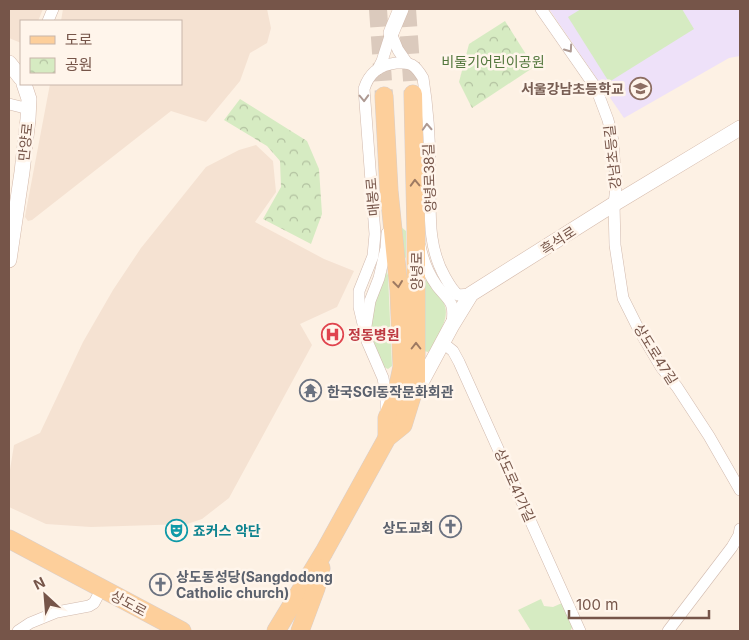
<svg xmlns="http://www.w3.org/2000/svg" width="749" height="640" viewBox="0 0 749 640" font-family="Inter,'Noto Sans KR',sans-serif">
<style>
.residential{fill:#f5e2d2}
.education{fill:#eee1f9}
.grass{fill:#d6ebc2}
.park{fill:url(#park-crowns)}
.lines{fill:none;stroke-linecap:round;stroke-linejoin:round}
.primary-tunnel{stroke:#dbcabd;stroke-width:18;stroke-dasharray:18 9;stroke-linecap:butt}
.street-casing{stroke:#d1b9ad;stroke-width:12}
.secondary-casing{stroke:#d4b9aa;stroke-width:16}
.primary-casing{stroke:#d9cfcc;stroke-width:19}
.street{stroke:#fff;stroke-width:11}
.secondary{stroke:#fff;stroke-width:15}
.primary{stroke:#fdcf9b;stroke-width:18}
.oneway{stroke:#ad9992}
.oneway2{stroke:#9e7a62}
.labels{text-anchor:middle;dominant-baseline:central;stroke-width:5;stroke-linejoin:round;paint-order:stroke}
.park-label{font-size:14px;fill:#53773d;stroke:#fff5eb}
.education-label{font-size:14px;font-weight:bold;fill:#785e54;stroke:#fff5eb;text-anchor:end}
.street-label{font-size:14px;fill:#765549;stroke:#fff5eb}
.health-label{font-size:14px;font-weight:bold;fill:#be3a42;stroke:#fff5eb;text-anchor:start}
.worship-label{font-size:14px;font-weight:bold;fill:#5b616d;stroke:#fff5eb;text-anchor:start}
.culture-label{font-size:14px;font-weight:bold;fill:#0d838f;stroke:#fff5eb;text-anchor:start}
</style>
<defs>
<pattern id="park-crowns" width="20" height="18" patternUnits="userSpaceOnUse" patternTransform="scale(1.25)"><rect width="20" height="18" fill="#d6ebc2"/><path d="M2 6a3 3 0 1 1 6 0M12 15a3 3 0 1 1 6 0" fill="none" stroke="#b2c1a0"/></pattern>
</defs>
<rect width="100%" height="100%" fill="#fdf1e4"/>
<g class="residential">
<polygon points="9,9 43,9 38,21 21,21 21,43 9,38"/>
<polygon points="63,9 267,9 271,28 267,43 250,53 240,81 206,122 171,111 32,220 28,221 25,217 26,211 50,84 181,84 181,21 61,21"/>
<polygon points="256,145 273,161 276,192 255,222 324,259 354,271 337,307 300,324 312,345 229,498 202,519 187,524 91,527 46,524 9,507 9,476 14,445 40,433 83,342 113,290 141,248 206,167 239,150"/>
</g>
<polygon class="education" points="549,9 740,9 740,56 729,58 624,118"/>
<g class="grass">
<polygon points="581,9 682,9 694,29 609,82 568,17"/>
<polygon points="401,227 406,231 406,257 403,262"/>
<path d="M386,271L388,275L392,366L388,369L384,367C363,324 371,314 386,271Z"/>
<path d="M427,280C443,301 453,306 440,332C437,340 434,347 428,352L424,351L425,281Z"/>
<polygon points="541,599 544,606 553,607 562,603 573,626 570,631 531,631 518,610"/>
</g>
<g class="park">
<polygon points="505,21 534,67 472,108 459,82 469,44"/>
<polygon points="240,99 307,141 319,169 322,214 311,244 263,219 281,187 280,161 267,146 224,120"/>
</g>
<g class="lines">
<g class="primary-tunnel">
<polyline points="378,9 384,96"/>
<polyline points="407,9 413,94"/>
</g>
<defs>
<g id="street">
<polyline points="541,9 596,88 608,120 613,141 616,187 614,204 615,245 623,298 639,330 661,367 677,387 709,436 740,490"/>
<polyline points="48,21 53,9"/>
<polyline points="391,33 398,50 407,63"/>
<polyline points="378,69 382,61 391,33"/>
<polyline points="9,104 29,109"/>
<path d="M420,246C423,260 429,275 437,286C449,301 455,301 452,323"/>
<polyline points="366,326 370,301 379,278 386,248 387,233"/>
<polyline points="443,343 453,351 459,362 580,631"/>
<path d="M386,415V395L383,378L367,341L359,307V291L373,256L375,234L364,89C369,73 379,65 396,63C402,63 407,62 412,65C417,68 420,73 423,78C428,109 430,142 430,173C431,209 426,244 445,277C449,284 452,290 458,295L471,294"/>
<polyline points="18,631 30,623 57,612 89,606 94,603 102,588"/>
<polyline points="668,631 732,547 739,535 740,529"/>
</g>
<g id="secondary">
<polyline points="391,33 401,9"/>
<polyline points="9,63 21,78"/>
<polyline points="9,260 22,172 28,119 29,99 24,84"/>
<polyline points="414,389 423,379 452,325 471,294 614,204 740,128"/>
</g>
<g id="primary">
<polyline points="384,96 389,191 399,290 402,367 395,400 387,418 387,438"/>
<polyline points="9,539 182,631"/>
<polyline points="276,631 324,552 387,438 403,425 416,383 416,230 413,94"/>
<polyline points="300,631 316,588 321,568"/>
</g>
</defs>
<use href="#street" class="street-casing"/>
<use href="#secondary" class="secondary-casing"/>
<use href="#primary" class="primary-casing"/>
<use href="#street" class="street"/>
<use href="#secondary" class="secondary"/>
<use href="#primary" class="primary"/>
</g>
<defs><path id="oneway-chevron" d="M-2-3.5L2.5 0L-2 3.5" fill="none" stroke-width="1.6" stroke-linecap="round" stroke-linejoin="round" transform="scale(1.25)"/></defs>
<g class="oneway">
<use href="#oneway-chevron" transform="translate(569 49) rotate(55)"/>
<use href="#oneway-chevron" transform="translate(364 98) rotate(88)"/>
<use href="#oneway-chevron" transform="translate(427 127) rotate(-93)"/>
</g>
<g class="oneway2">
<use href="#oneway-chevron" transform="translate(415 183) rotate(-92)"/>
<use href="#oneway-chevron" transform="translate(398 284) rotate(83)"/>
<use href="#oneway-chevron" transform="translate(416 346) rotate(-90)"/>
</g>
<defs>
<symbol id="school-ring" viewBox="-11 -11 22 22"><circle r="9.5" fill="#fff5eb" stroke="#8d6e63" stroke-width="1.5"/><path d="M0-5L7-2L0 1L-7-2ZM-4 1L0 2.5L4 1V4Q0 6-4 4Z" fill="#8d6e63"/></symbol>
<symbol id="hospital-ring" viewBox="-11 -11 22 22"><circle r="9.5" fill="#fff5eb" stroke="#e0444e" stroke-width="1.5"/><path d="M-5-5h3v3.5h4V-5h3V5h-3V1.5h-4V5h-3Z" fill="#e0444e"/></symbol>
<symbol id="temple-ring" viewBox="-11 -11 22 22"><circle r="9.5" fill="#fff5eb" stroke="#6b7280" stroke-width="1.5"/><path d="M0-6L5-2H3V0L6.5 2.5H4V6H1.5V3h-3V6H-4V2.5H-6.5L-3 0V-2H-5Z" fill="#6b7280"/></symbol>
<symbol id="church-ring" viewBox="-11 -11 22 22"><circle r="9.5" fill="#fff5eb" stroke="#6b7280" stroke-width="1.5"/><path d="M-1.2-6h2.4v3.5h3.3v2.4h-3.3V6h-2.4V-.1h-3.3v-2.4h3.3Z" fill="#6b7280"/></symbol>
<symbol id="theatre-ring" viewBox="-11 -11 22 22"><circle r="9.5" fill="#fff5eb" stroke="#0f9aa8" stroke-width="1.5"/><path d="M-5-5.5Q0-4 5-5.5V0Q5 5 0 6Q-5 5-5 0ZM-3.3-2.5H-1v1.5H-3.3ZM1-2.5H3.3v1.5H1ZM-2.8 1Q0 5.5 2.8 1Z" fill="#0f9aa8"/></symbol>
</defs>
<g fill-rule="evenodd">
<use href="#school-ring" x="628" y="76" width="25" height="25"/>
<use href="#hospital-ring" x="320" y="322" width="25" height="25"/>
<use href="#temple-ring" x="298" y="378" width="25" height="25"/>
<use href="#church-ring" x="438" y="514" width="25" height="25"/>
<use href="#theatre-ring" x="164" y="518" width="25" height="25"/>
<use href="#church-ring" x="148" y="572" width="25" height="25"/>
</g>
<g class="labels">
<g class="park-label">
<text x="493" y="61">비둘기어린이공원</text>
</g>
<g class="education-label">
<text x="624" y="88">서울강남초등학교</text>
</g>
<g class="street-label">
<text transform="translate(25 142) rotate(-84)">만양로</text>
<text transform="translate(612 157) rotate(-96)">강남초등길</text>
<text transform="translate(429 178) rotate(-92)">양녕로38길</text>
<text transform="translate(372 197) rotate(-95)">매봉로</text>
<text transform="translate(558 240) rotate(-33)">흑석로</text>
<text transform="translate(416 271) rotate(-90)">양녕로</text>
<text transform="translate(656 354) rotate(58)">상도로47길</text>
<text transform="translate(515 485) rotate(66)">상도로41가길</text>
<text transform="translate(129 603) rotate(28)">상도로</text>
</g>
<g class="health-label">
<text x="348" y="334">정동병원</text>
</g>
<g class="worship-label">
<text x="327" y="391">한국SGI동작문화회관</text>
<text x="434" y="527" text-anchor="end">상도교회</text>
<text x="176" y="576">상도동성당(Sangdodong<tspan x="176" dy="16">Catholic church)</tspan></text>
</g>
<g class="culture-label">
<text x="193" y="530">죠커스 악단</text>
</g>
</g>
<rect width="749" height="640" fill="none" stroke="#765549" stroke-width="20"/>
<rect x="20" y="20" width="162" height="65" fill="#fff5eb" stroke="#c8b5aa"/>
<rect x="30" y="36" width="25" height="8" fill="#fdcf9b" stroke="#c8b5aa"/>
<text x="65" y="45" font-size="15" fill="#765549">도로</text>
<rect x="30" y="58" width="25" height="15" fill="url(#park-crowns)" stroke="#c8b5aa"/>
<text x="65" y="70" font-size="15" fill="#765549">공원</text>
<g transform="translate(45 595) rotate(334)" stroke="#fff5eb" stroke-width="4" paint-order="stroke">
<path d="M0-4L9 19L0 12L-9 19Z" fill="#765549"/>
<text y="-8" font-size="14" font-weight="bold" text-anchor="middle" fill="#765549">N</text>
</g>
<path d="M569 610v8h140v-8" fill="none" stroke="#765549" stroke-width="2.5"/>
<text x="576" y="610" font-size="15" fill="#765549" stroke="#fff5eb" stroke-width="4" paint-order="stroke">100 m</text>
</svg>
